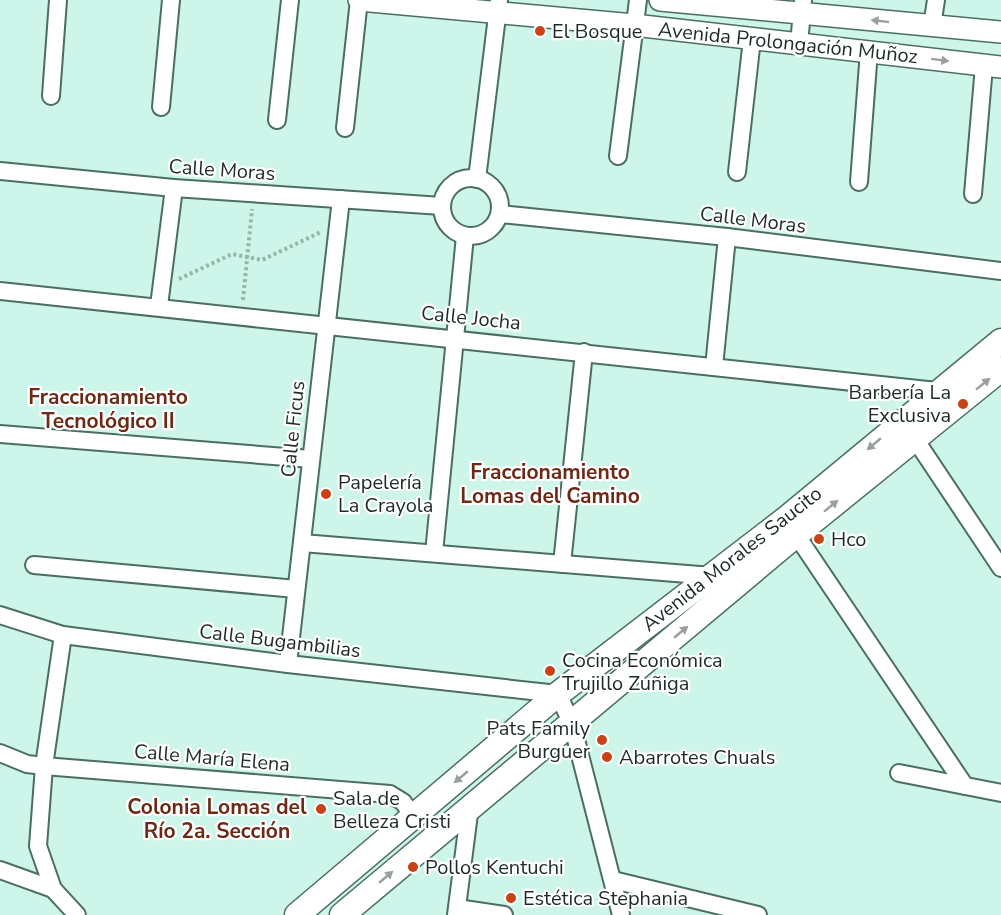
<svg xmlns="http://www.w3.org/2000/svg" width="1001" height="915" viewBox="0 0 1001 915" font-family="'Nunito Sans',sans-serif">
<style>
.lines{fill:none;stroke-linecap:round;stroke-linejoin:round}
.minor-casing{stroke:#4b6e63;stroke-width:20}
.tertiary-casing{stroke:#4b6e63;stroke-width:24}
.secondary-casing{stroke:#4b6e63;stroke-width:27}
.path{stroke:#96b5ac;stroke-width:4;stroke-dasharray:3 3;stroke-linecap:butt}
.minor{stroke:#fff;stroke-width:16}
.tertiary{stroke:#fff;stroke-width:21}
.secondary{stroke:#fff;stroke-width:24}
.oneway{fill:#99a09e}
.poi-dot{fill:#c94114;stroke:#fff;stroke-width:2}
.labels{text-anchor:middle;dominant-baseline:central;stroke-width:4.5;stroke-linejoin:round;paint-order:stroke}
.poi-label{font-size:20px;fill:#1c2b27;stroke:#fff;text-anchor:start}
.street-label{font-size:20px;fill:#1c2b27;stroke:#fff}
.neighbourhood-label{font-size:21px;font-weight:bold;fill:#6c2a16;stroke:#fff}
</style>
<rect width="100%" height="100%" fill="#cef5e9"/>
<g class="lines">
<defs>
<g id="minor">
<polyline points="932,26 936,0"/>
<polyline points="799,44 803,0"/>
<polyline points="51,96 58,0"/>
<polyline points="161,107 171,0"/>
<polyline points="277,120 290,0"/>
<polyline points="345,128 359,0"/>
<polyline points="618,156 638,0"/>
<polyline points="0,171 174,188 442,206"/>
<polyline points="737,172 752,39"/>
<circle cx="471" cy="207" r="29"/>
<polyline points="477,179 499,0"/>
<polyline points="859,182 869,51"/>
<polyline points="973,194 984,66"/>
<polyline points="500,214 727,237 1001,271"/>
<polyline points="0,291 937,391"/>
<polyline points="159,306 174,188"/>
<polyline points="714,367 727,237"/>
<polyline points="0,434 311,459"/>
<polyline points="915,439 1001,568"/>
<polyline points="791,527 965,786"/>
<polyline points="302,543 712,576"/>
<polyline points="434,553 465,236"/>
<polyline points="562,564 584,352"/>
<polyline points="34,565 296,589"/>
<polyline points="0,615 63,635 288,664 558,694 572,724 621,915"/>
<polyline points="288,664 341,199"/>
<polyline points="0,753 27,764 44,766 390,794 403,802 413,816"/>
<polyline points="899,773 1001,793"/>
<polyline points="0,870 53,889 77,915"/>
<polyline points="613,880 758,915"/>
<polyline points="53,889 38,846 44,766 63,635"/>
<polyline points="457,908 504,915"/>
<polyline points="456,915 470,806"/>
</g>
<g id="tertiary">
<polyline points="359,0 634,25 1001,67"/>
<polyline points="660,0 1001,32"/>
</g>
<g id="secondary">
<polyline points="297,915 558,694 787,518 1001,341"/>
<polyline points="342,915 796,535 1001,369"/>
</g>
</defs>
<use href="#minor" class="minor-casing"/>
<use href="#tertiary" class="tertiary-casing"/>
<use href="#secondary" class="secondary-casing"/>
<g class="path">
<polyline points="179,279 232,254 262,260 321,232"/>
<polyline points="243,300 252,209"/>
</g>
<use href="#minor" class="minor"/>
<use href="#tertiary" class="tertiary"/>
<use href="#secondary" class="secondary"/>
</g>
<defs><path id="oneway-solid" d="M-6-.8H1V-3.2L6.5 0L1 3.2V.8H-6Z" transform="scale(1.5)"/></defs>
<g class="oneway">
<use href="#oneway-solid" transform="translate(880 21) rotate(-174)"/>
<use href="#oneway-solid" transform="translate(940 60) rotate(7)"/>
<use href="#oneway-solid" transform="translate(983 384) rotate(-39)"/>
<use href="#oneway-solid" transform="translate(874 444) rotate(140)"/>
<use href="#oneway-solid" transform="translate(831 506) rotate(-39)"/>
<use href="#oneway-solid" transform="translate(681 632) rotate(-40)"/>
<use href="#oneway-solid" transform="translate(461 777) rotate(140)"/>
<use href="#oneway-solid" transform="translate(386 877) rotate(-40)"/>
</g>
<g class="poi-dot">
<circle cx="540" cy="31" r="6"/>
<circle cx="963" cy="404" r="6"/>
<circle cx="326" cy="494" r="6"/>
<circle cx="819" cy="539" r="6"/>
<circle cx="550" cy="671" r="6"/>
<circle cx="602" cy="740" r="6"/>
<circle cx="607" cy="757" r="6"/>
<circle cx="321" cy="809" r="6"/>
<circle cx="413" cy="867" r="6"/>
<circle cx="511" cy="898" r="6"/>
</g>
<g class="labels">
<g class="poi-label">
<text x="552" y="31">El Bosque</text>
<text x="951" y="392" text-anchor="end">Barbería La<tspan x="951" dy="23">Exclusiva</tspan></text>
<text x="338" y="482">Papelería<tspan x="338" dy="23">La Crayola</tspan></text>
<text x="831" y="539">Hco</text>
<text x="562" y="660">Cocina Económica<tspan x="562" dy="23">Trujillo Zuñiga</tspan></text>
<text x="590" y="728" text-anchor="end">Pats Family<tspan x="590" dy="23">Burguer</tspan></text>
<text x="619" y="757">Abarrotes Chuals</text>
<text x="333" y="798">Sala de<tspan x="333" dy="23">Belleza Cristi</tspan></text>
<text x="425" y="867">Pollos Kentuchi</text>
<text x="523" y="898">Estética Stephania</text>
</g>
<g class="street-label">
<text transform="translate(788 43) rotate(6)">Avenida Prolongación Muñoz</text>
<text transform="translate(222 170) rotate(4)">Calle Moras</text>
<text transform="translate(753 220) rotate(7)">Calle Moras</text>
<text transform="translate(471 318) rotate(6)">Calle Jocha</text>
<text transform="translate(293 429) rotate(-84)">Calle Ficus</text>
<text transform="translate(732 559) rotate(-38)">Avenida Morales Saucito</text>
<text transform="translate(280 641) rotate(7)">Calle Bugambilias</text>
<text transform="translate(212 758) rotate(5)">Calle María Elena</text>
</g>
<g class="neighbourhood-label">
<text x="108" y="397">Fraccionamiento<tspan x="108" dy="24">Tecnológico II</tspan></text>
<text x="550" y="472">Fraccionamiento<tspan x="550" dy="24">Lomas del Camino</tspan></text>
<text x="217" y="807">Colonia Lomas del<tspan x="217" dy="24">Río 2a. Sección</tspan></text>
</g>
</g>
</svg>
